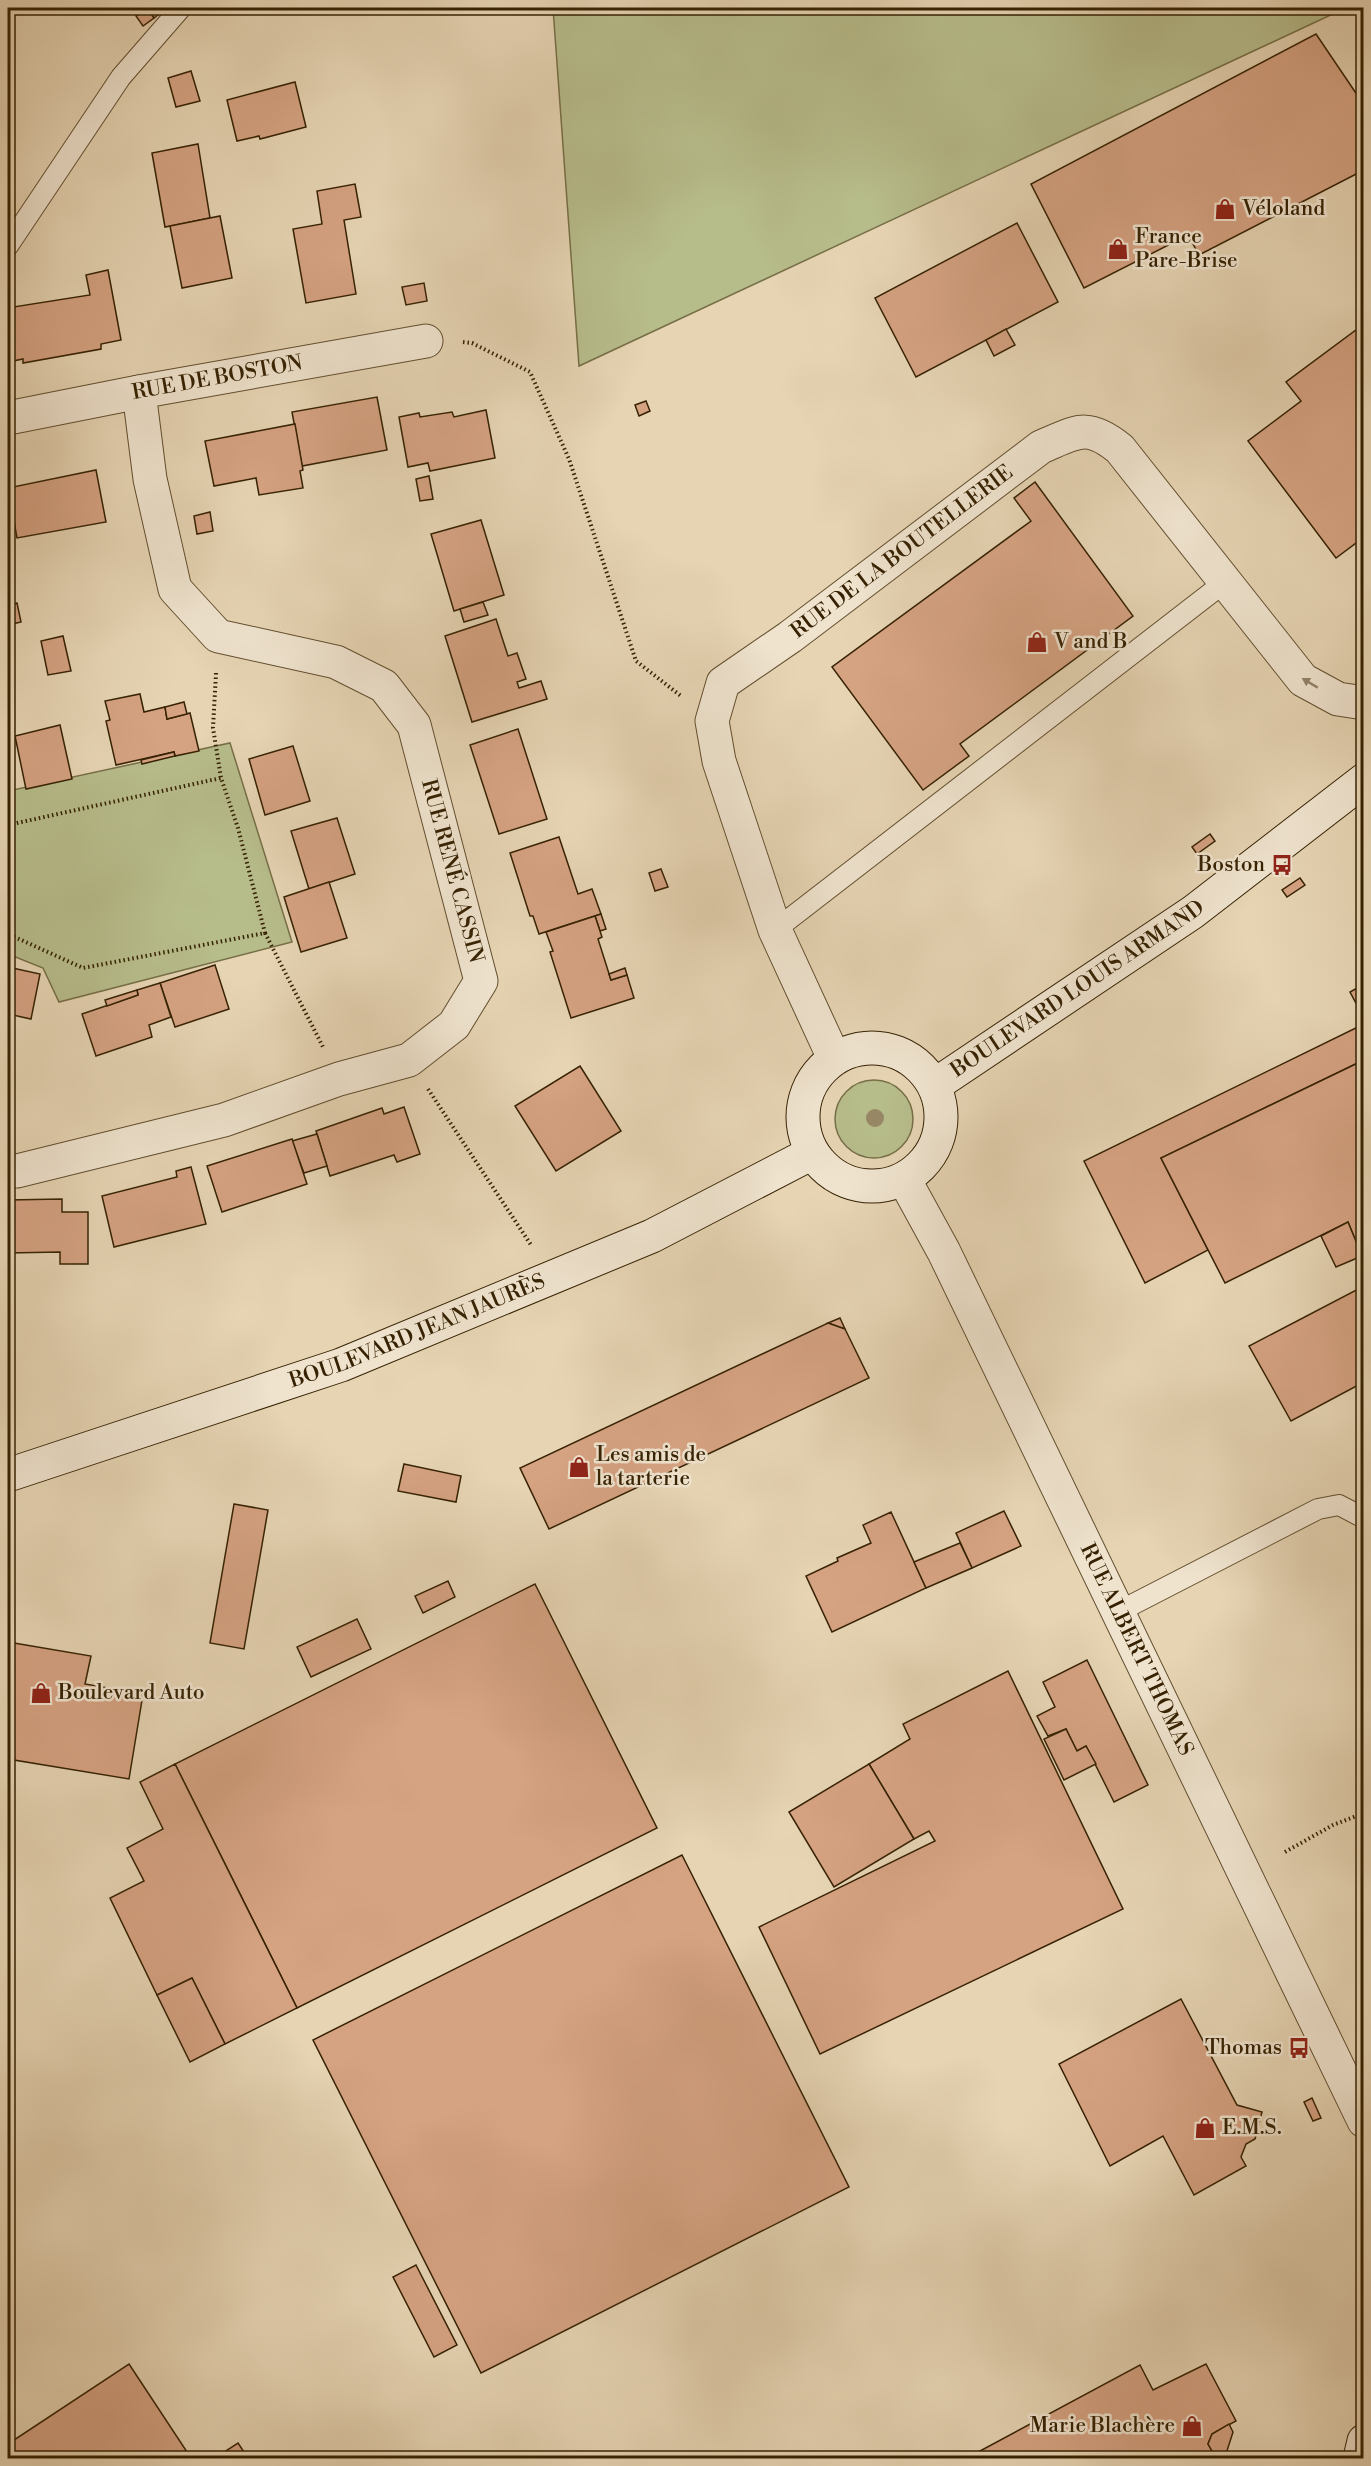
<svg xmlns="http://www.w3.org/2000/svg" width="1371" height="2466" viewBox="0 0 1371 2466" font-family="'Libre Bodoni',serif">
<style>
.green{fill:#b7bc8b;stroke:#766f47;stroke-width:1.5}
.building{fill:#d5a282;stroke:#362203;stroke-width:1.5}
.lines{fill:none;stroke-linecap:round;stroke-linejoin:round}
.service-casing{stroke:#624e2f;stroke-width:22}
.minor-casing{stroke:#624e2f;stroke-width:35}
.tertiary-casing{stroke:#624e2f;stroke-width:35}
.secondary-casing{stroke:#362203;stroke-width:35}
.path{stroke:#362203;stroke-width:4;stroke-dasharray:1.5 3;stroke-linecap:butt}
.service{stroke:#efe3ce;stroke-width:20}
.minor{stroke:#efe3ce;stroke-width:33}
.tertiary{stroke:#efe3ce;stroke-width:33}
.secondary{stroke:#efe3ce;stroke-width:33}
.tree{fill:#978765}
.oneway{fill:#928268}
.labels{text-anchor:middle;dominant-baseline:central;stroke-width:5;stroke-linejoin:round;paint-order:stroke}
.poi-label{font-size:21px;fill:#362203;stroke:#efe3ce;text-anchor:start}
.street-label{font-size:21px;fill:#362203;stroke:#efe3ce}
</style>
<rect width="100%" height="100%" fill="#e6d4b3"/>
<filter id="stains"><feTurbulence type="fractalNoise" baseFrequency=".00333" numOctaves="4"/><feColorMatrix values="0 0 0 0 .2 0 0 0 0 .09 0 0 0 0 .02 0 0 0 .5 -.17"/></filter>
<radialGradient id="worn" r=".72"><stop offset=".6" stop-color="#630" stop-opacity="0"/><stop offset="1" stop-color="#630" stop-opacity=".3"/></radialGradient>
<g class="green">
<polygon points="553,8 1331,8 1335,13 579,366"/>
<polygon points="230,743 292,942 59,1002 43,968 8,954 8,791"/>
<circle cx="874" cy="1119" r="39"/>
</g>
<g class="building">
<polygon points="147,8 167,8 154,18"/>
<polygon points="147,8 154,18 143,26 136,16"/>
<polygon points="1316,34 1364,105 1364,170 1199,255 1188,235 1084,288 1031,184"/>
<polygon points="191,71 200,101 176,107 168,78"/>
<polygon points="295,82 306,127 260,139 259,136 237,141 227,100"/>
<polygon points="198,144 210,218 165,227 152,153"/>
<polygon points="355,184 361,217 344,220 356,294 306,303 293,229 322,224 317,191"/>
<polygon points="220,216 232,278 182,288 170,226"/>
<polygon points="1017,223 1058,302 916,377 875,298"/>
<polygon points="108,270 121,340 101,344 101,349 23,363 23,359 8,362 8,313 14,312 13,307 90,295 86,275"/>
<polygon points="424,283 427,301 406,305 402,287"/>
<polygon points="1364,324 1364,537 1336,558 1248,441 1301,401 1286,382"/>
<polygon points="1006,329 1015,345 994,356 986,340"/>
<polygon points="377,397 387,450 302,466 292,412"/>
<polygon points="646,401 650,411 639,416 635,405"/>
<polygon points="486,410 495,458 430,471 428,463 408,467 399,417 419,413 420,417 452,412 454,417"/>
<polygon points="295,424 303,470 300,471 303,488 259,495 256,478 214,486 205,441"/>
<polygon points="96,470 106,522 17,538 8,488"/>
<polygon points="429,476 433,499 420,501 416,479"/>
<polygon points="1035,482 1133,616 960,744 969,756 923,790 832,667 1031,521 1014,498"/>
<polygon points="8,485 15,526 8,527"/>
<polygon points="210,512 213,531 197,534 194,516"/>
<polygon points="481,520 504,595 454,611 431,534"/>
<polygon points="483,602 488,615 464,622 460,609"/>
<polygon points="17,603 21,622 8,625 8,606"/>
<polygon points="496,619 508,656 517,653 526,679 517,682 519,688 541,681 547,699 472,722 445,636"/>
<polygon points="63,636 71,671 48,675 41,641"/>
<polygon points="140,694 144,712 165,707 167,719 190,713 199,751 175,756 174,752 116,765 106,721 110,720 105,701"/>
<polygon points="184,702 187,714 167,719 165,707"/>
<polygon points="60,725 72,779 26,789 15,736"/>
<polygon points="518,729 547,819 499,834 470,745"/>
<polygon points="293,746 310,801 265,815 249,759"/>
<polygon points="174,752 175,756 142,764 141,760"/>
<polygon points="337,818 355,874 309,889 291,831"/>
<polygon points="1210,834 1215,841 1197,854 1192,847"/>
<polygon points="559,837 578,894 592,889 601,914 539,934 533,916 530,916 510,853"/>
<polygon points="661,869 668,887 655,891 649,873"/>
<polygon points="1300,878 1305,885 1287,897 1282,890"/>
<polygon points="329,882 347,938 301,952 284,897"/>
<polygon points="601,914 606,929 600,931 595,916"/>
<polygon points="595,916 602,937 598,939 611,980 627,975 634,998 571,1018 550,952 553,951 546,932"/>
<polygon points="215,965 229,1009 175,1027 160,983"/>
<polygon points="8,967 40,974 31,1019 8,1014"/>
<polygon points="625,968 627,975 611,980 609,974"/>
<polygon points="160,983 171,1017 149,1025 152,1037 96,1056 82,1014 138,995 137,990"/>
<polygon points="1364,984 1364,1018 1350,992"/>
<polygon points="137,990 138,995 107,1006 105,1000"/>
<polygon points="1364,1024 1364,1060 1161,1158 1208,1250 1145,1283 1084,1161"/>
<polygon points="1364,1060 1364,1255 1362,1256 1348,1222 1225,1283 1161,1158"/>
<polygon points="580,1066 621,1131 556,1171 515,1106"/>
<polygon points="404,1107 420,1154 397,1162 394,1155 330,1176 316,1131 382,1108 384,1114"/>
<polygon points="317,1134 327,1166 304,1173 292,1141"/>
<polygon points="292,1139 307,1184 222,1212 207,1166"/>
<polygon points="191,1167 206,1224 114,1247 102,1196 177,1177 176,1171"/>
<polygon points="62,1199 62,1212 88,1212 88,1264 60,1264 60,1252 8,1253 8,1200"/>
<polygon points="1348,1222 1362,1256 1336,1267 1321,1236"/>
<polygon points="1364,1286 1364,1382 1291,1421 1249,1346"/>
<polygon points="840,1318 845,1329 828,1323"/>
<polygon points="828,1323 845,1329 869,1378 549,1529 520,1468"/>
<polygon points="404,1464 461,1476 456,1502 398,1491"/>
<polygon points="234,1504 268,1510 244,1649 210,1643"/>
<polygon points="1004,1511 1021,1546 972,1568 956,1533"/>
<polygon points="891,1512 926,1588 832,1632 806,1576 838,1561 837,1558 871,1543 863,1525"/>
<polygon points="960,1543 972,1568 926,1588 914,1562"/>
<polygon points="448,1581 455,1597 423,1613 415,1596"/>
<polygon points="535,1584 657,1828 297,2008 175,1764"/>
<polygon points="357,1619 371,1649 311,1677 297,1647"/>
<polygon points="8,1642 91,1656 85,1684 143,1694 129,1779 8,1759"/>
<polygon points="1087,1660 1148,1785 1114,1802 1086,1746 1077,1751 1066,1729 1048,1736 1037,1716 1055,1707 1043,1682"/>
<polygon points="1008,1671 1123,1909 820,2054 759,1927 935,1841 929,1831 914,1839 869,1764 910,1739 903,1724"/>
<polygon points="1066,1729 1077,1751 1086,1746 1096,1764 1064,1780 1044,1739"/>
<polygon points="175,1764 297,2008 225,2044 192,1978 157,1995 110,1898 144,1881 127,1848 163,1829 140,1782"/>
<polygon points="869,1764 914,1839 834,1887 789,1812"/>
<polygon points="682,1855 849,2187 481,2373 313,2040"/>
<polygon points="192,1978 225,2044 190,2062 157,1995"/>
<polygon points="1181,1999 1237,2105 1262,2112 1255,2139 1246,2144 1241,2157 1246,2166 1194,2195 1163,2136 1110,2166 1059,2064"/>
<polygon points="1312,2098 1321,2118 1313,2121 1304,2102"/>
<polygon points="416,2265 457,2345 434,2357 393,2277"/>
<polygon points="129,2364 191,2458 8,2458 8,2444"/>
<polygon points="1206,2364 1236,2421 1212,2434 1208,2444 1216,2458 967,2458 1140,2365 1153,2390"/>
<polygon points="1229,2424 1233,2432 1225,2457 1216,2458 1208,2444 1212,2434"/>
<polygon points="238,2443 248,2458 215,2458"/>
</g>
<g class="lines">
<defs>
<g id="service">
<polyline points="8,246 121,77 181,8"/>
<polyline points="775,930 1225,582"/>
<polyline points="1118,1612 1318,1509 1339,1505 1364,1518"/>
</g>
<g id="minor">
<path id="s1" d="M8,418L139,392L426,341"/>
<path id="s2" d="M834,1058L775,930L719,761L712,721L723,683L790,637L1041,447C1077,432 1087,422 1120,449L1303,680L1338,699L1364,703"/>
<polyline points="8,1170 17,1171 224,1120 339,1079 409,1060 454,1025 481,981 414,725 384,686 336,662 218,636 175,589 150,479 139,392"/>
</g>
<g id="tertiary">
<path id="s3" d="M904,1179L944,1252L1364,2121"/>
</g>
<g id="secondary">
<circle cx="872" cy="1117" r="69"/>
<path id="s4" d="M935,1085L1193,912L1364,780"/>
<path id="s5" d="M8,1475L341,1365L652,1236L812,1153"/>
<polyline points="1360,2458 1364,2441"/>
</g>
</defs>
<use href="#service" class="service-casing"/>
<use href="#minor" class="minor-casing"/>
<use href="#tertiary" class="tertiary-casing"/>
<use href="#secondary" class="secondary-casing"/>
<g class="path">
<polyline points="463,342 472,343 530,372 569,459 636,661 681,696"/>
<polyline points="216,673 213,728 221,778"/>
<polyline points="8,825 221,778 238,828 265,933 83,968 8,934"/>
<polyline points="265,933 323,1047"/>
<polyline points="428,1089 531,1245"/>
<polyline points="1285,1852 1333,1825 1364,1813"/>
</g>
<use href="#service" class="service"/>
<use href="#minor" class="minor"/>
<use href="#tertiary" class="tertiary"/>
<use href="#secondary" class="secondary"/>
</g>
<circle class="tree" cx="875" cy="1118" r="9"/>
<defs><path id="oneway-solid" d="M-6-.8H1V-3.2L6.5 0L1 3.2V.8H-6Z" transform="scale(1.5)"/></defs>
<use class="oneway" href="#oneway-solid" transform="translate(1310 683) rotate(-149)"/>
<defs>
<symbol id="shop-bare" viewBox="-9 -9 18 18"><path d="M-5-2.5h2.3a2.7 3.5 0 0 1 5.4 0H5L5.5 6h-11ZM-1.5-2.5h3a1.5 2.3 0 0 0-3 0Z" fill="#8f2418" stroke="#efe3ce" stroke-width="2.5" paint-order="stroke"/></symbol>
<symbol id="bus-bare" viewBox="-9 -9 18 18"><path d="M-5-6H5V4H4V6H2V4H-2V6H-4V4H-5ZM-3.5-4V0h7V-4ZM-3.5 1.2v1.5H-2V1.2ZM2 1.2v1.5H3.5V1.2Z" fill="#8f2418" stroke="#efe3ce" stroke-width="2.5" paint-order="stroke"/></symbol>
</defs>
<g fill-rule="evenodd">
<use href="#shop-bare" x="1210" y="194" width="30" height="30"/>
<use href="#shop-bare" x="1103" y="234" width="30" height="30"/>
<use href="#shop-bare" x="1022" y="627" width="30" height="30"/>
<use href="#bus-bare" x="1267" y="850" width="30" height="30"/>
<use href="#shop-bare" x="564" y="1452" width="30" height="30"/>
<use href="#shop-bare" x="26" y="1678" width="30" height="30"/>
<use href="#bus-bare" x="1284" y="2033" width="30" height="30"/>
<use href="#shop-bare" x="1190" y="2113" width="30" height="30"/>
<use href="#shop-bare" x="1177" y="2411" width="30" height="30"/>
</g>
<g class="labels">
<g class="poi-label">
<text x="1242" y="209">Véloland</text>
<text x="1135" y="237">France<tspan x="1135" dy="24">Pare-Brise</tspan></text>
<text x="1054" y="642">V and B</text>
<text x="1265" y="865" text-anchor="end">Boston</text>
<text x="596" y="1455">Les amis de<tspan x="596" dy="24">la tarterie</tspan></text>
<text x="58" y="1693">Boulevard Auto</text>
<text x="1282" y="2048" text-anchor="end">Thomas</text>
<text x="1222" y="2128">E.M.S.</text>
<text x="1175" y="2426" text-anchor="end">Marie Blachère</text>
</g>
<g class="street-label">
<text stroke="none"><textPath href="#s1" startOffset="213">RUE DE BOSTON</textPath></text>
<text stroke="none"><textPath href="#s2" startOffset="621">RUE DE LA BOUTELLERIE</textPath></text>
<text transform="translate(452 871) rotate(75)">RUE RENÉ CASSIN</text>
<text stroke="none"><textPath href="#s4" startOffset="172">BOULEVARD LOUIS ARMAND</textPath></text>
<text stroke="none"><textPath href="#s5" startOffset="434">BOULEVARD JEAN JAURÈS</textPath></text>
<text stroke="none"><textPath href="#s3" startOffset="525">RUE ALBERT THOMAS</textPath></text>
</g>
</g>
<rect width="1371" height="2466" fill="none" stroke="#e6d4b3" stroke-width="30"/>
<rect x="9" y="9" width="1353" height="2448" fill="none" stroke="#362203" stroke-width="3"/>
<rect x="15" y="15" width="1341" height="2436" fill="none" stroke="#362203" stroke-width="1.5"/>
<rect width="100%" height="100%" filter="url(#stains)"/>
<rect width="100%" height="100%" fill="url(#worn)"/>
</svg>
